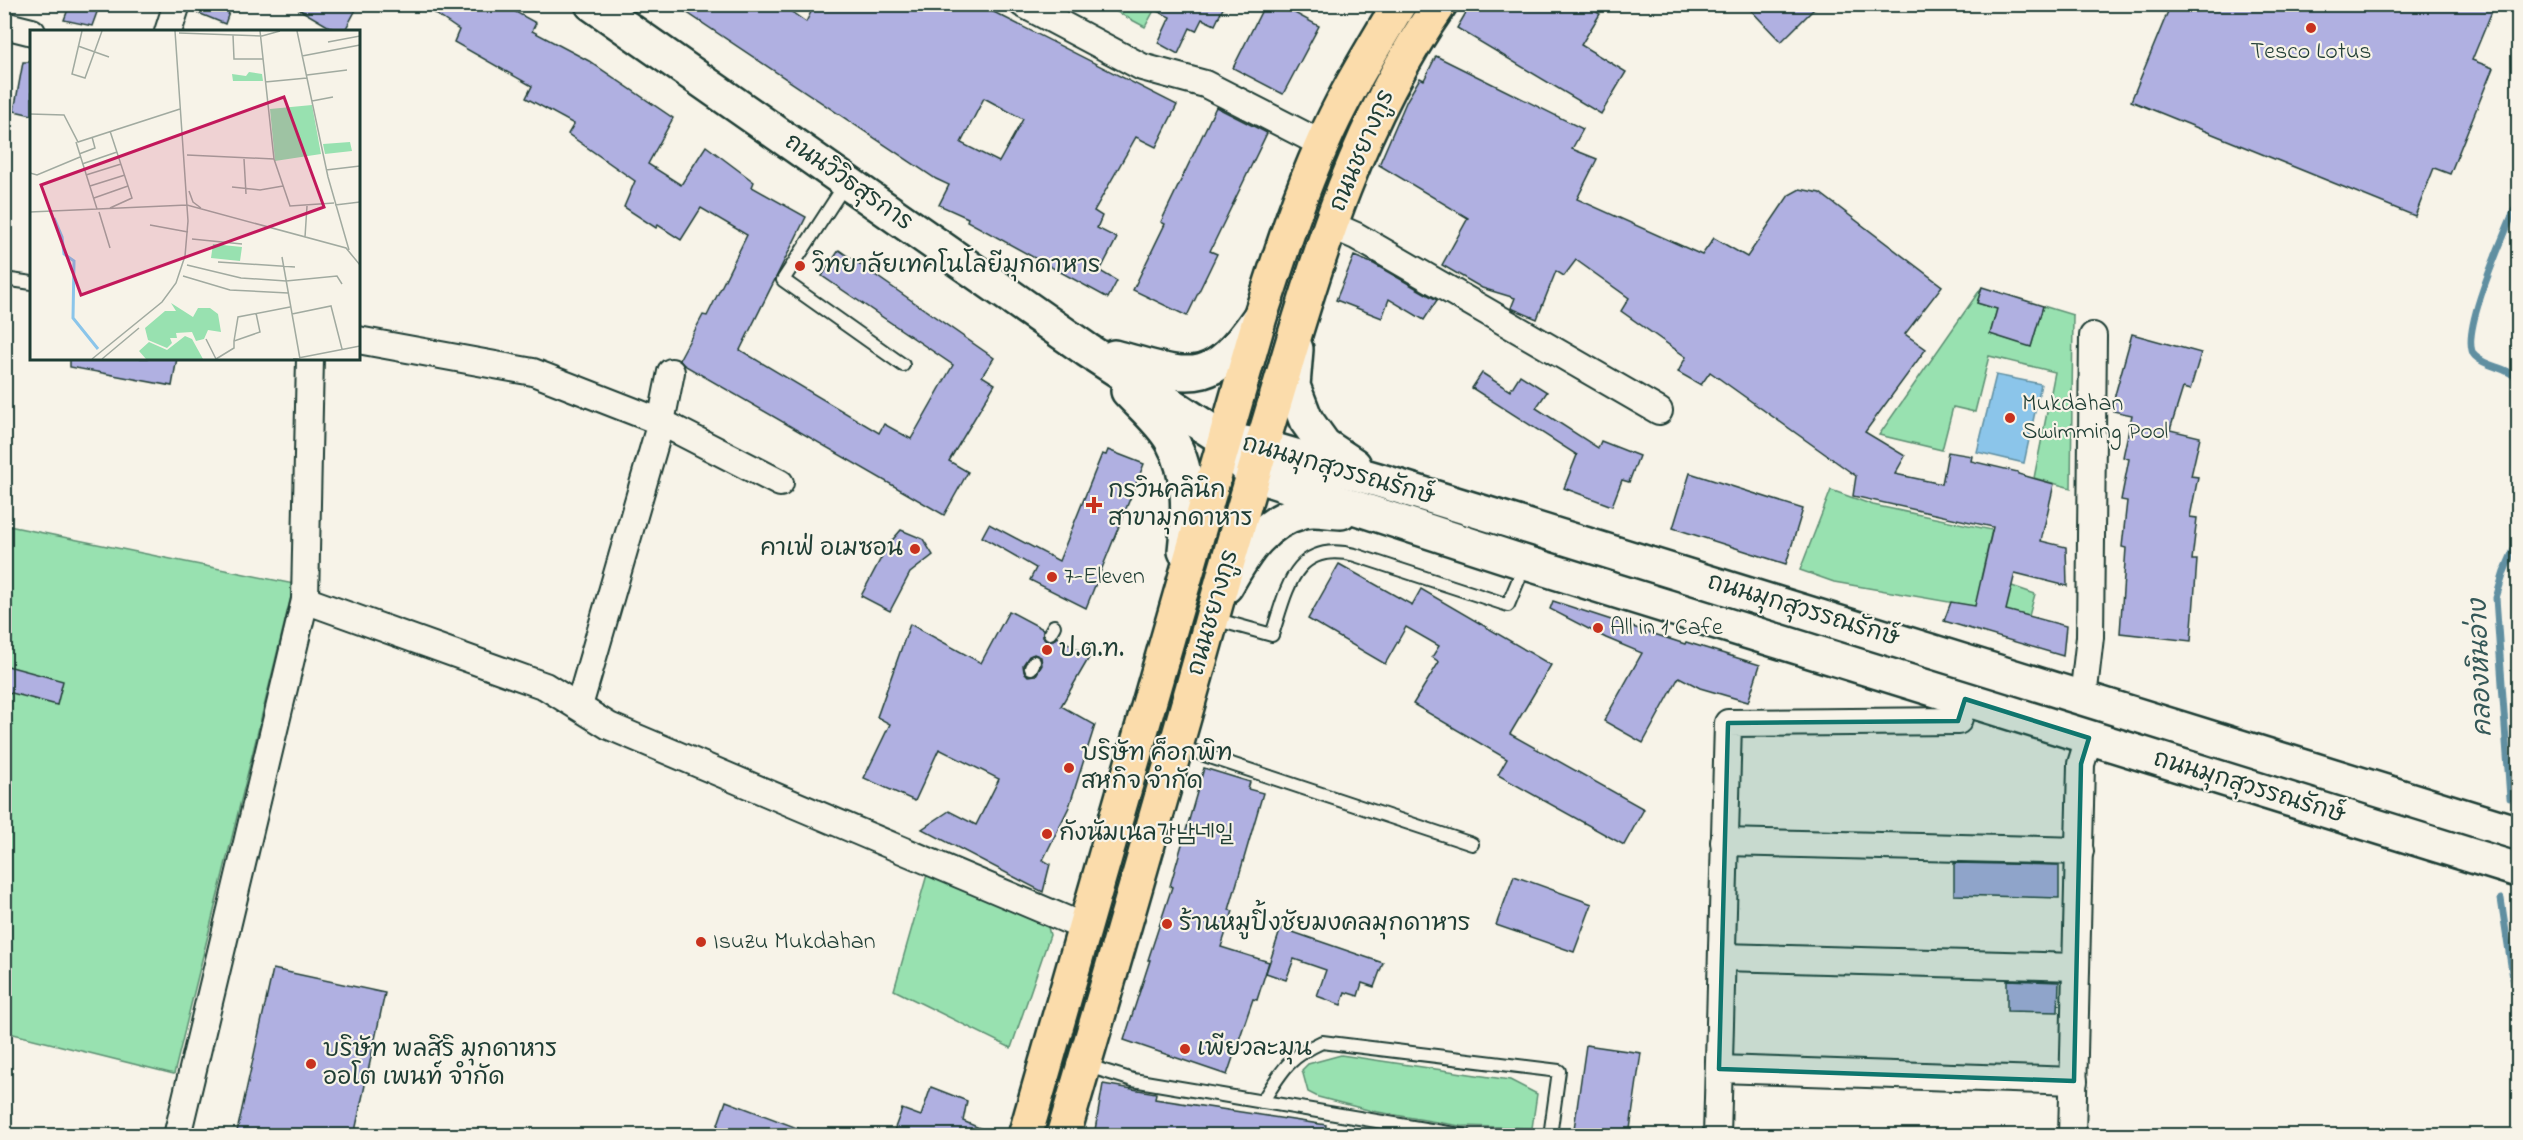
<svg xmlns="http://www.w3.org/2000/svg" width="2523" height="1140" viewBox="0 0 2523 1140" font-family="'Indie Flower','Poor Story','Playpen Sans Thai',sans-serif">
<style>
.green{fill:#98e1b0;stroke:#5c8f72;stroke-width:1.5}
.water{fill:#8bc5ea;stroke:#608fa1;stroke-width:1.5}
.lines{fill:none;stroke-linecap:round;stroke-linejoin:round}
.stream{stroke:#608fa1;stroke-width:7}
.building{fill:#b0b0e1;stroke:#1f3d34;stroke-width:1.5;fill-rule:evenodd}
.service-casing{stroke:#1f3d34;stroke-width:16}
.minor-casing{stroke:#1f3d34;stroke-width:30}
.secondary-casing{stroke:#1f3d34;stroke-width:38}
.primary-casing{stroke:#1f3d34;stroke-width:38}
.service{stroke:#f7f3e8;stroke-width:12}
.minor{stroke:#f7f3e8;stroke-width:26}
.secondary{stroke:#f7f3e8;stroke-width:33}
.primary{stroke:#fbdcab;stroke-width:33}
.marked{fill:#0f766e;fill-opacity:0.2;stroke:#0f766e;stroke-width:4.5;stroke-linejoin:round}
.poi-dot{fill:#c8321e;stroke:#f7f3e8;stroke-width:2}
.labels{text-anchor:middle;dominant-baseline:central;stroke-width:4.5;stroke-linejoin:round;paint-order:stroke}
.poi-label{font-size:24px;fill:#1f3d34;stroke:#f7f3e8;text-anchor:start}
.street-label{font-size:24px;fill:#1f3d34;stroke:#f7f3e8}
.water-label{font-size:26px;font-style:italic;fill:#355858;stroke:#f7f3e8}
.inset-river{fill:none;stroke:#8bc5ea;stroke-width:3}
.inset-road{fill:none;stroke:#a1aaa0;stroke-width:1.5}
.view{fill:#c2185b;fill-opacity:0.15;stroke:#c2185b;stroke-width:3}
.inset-edge{fill:none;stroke:#1f3d34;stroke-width:3}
</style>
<rect width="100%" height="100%" fill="#f7f3e8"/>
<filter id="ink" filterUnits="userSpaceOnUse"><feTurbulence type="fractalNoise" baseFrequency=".0167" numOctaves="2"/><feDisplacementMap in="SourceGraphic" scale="12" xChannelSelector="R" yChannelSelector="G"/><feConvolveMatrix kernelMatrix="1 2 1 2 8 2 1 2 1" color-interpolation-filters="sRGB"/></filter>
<g filter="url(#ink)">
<g class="green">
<polygon points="1104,5 1157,5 1145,27"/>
<polygon points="1982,287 1977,303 1997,309 1990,334 2031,346 2043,306 2073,315 2071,488 2034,478 2055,372 1989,356 1975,412 1953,407 1942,450 1879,435"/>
<polygon points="1831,490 1873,505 1992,530 1981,578 2012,586 2035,594 2029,616 1834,582 1800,570"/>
<polygon points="4,525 294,584 174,1074 5,1032"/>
<polygon points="928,871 1048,927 1050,935 1011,1048 894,990"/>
<polygon points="1341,1055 1510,1080 1537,1094 1532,1128 1460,1126 1372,1111 1318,1097 1308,1092 1302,1070 1308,1064"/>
</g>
<polygon class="water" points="1996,375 2041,384 2024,463 1977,452"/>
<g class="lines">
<g class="stream">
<path d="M2518,201C2509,225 2456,338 2475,356C2487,368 2506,366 2518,379"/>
<polyline points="2510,798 2496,598 2504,572 2518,539"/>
<polyline points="2501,899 2518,1011"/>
</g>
</g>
<g class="building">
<polygon points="70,4 100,4 92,26 64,20"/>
<polygon points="192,4 232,4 225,24 191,10"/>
<polygon points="290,4 359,4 344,32 338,32"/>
<polygon points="421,4 501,4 536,23 532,31 589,61 673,118 648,164 681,185 706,146 754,182 752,187 806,217 740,350 879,433 884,424 911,439 953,365 822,276 839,250 994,358 982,376 995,384 949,461 968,472 944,515 684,365 679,360 703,315 707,316 747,235 701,208 681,240 658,225 656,228 624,207 635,181 568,134 574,124 526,98 532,86 454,42 459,30"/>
<path d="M674,4H780L806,22L815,4H978L1177,105L1156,147L1136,137L1094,211L1102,216L1097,228L1117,238L1100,271L1117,281L1108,298L967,221L968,218L939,205L949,185L936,179ZM984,98L1023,119L999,162L961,143Z"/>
<polygon points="1142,4 1225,4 1215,25 1202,19 1196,31 1190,28 1178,54 1158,43 1170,17"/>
<polygon points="1265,4 1278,4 1319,26 1283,94 1233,68"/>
<polygon points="1471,4 1583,4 1600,14 1581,45 1626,72 1601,114 1457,28"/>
<polygon points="1745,4 1819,4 1781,42"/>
<polygon points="2171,4 2495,4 2472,60 2493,68 2450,174 2434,168 2415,216 2131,101"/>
<polygon points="1436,56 1583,129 1572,149 1597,159 1577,199 1702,255 1714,238 1747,257 1789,195 1800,189 1820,193 1942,286 1905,334 1926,349 1865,432 1905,456 1895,474 1942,484 1948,452 1972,456 1971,461 2018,472 2018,474 2054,484 2041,541 2066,547 2067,586 2015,573 2006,610 2066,626 2063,656 1944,621 1951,602 1975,606 1993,527 1853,496 1856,476 1710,372 1701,385 1678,372 1686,357 1621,311 1629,298 1576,260 1564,276 1556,271 1537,319 1511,308 1515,298 1482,288 1442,265 1468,218 1379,165 1407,100 1420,78 1424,80"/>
<polygon points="23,62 32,62 32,115 14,111"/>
<polygon points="1216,107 1267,133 1210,251 1217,254 1187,316 1133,290 1165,224 1161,222"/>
<polygon points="1354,256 1374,264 1437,300 1424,320 1389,299 1382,318 1336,300"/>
<polygon points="1982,287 2043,306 2031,347 1990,334 1997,309 1977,303"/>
<polygon points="2132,334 2201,353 2190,390 2183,388 2170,430 2200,437 2191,476 2198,477 2190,517 2197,518 2192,560 2197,560 2191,641 2120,633 2126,548 2122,547 2127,501 2121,500 2129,459 2123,457 2132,415 2113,411 2115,395"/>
<polygon points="70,358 177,358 172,386 70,367"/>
<polygon points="1482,373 1510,391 1520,375 1547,392 1536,408 1598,448 1601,441 1639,456 1629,482 1622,480 1612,506 1564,488 1577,455 1472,388"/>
<polygon points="1108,450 1144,464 1086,608 1030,580 1036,568 982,537 989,524 1059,561 1102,454 1106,455"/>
<polygon points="1690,473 1803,509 1786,564 1673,528"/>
<polygon points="901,530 923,539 933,555 910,573 890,611 861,596 888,545"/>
<polygon points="1339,564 1412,605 1421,589 1551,665 1510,734 1644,809 1624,845 1498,775 1507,759 1413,704 1439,662 1432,657 1439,646 1406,627 1385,664 1308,619"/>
<polygon points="1553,601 1685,644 1686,642 1760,665 1748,702 1700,688 1679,677 1643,743 1604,721 1642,653 1606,638 1550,609"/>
<path d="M1009,611L1043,629V637L1046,640H1054L1057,637L1090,656L1061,706L1095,725L1069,807L1043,860L1050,864L1043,892L922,829L949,811L976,825L999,779L939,749L915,801L864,778L890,724L877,717L910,624L981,663ZM1034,654L1041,657L1042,665L1036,675L1028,676L1024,672L1023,665L1029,656Z"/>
<polygon points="4,665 63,681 57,705 4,691"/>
<polygon points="1204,768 1250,782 1248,789 1263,793 1229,910 1233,911 1221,947 1269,962 1257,1000 1253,999 1227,1075 1124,1040 1150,960 1148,960 1172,887 1170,886"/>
<polygon points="1954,863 2059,865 2059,898 1954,895"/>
<polygon points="1514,876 1592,904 1574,952 1496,925"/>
<polygon points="1281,928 1383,963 1374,987 1362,983 1358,996 1345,992 1341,1005 1317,996 1326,970 1294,959 1286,980 1266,973"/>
<polygon points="273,969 385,993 354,1136 236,1136"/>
<polygon points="2007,980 2059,982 2058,1012 2007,1011"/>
<polygon points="1586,1045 1641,1053 1629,1136 1573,1136"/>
<polygon points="1103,1084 1156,1093 1155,1099 1326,1125 1325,1136 1125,1136 1095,1130"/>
<polygon points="931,1087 967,1101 963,1121 998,1136 892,1136 902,1109 921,1116"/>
<polygon points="726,1101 813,1134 813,1136 714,1136"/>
</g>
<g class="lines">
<defs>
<g id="service">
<polyline points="846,183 783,280 903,365"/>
<polyline points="4,279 32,283"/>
<path d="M1214,619L1272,635C1287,589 1294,540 1355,555L1508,605L1525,564"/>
<polyline points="1050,633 1054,626"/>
<polyline points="1031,668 1034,662"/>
<polyline points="1177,746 1472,844"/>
<polyline points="1085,1065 1133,1080 1466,1136"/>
<path d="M1262,1102C1282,1071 1287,1058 1322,1042L1559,1071L1550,1136"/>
</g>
<g id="minor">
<polyline points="1023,4 1142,67 1205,84 1322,144"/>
<polyline points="4,25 32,32"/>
<polyline points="168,32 177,4"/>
<polyline points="1331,225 1356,236 1659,411"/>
<polyline points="358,340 533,372 661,422 780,483"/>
<polyline points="305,600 545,686 609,726 1084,927"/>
<polyline points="2083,698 2090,637 2093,336"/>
<polyline points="579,706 661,422 671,372"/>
<polyline points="1724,842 2080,851"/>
<polyline points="1722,957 2076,967"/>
<polyline points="1719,1069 2074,1081"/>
<polyline points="177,1136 305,600 310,358"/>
<polyline points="1717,1136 1728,723 1958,721 1965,699"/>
<polyline points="2072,1136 2081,764 2089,738"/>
</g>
<g id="secondary">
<polyline points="592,4 1087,350 1225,440 1252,474 1526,563 2518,870"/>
<polyline points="1296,349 1293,386 1306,420 1324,445 1354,465"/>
<path d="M1114,357C1192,378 1209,390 1259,318"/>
<path d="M1128,391C1143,407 1161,422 1172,441C1191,475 1189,514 1185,551"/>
<polyline points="1233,441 1261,446 1378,480 2518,833"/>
<path d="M1226,586C1245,552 1264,521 1304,511C1315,508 1330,512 1341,512"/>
</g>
<g id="primary">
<path d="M1025,1136L1260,317C1279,259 1297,200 1322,145C1343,96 1372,50 1399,4"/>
<path d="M1063,1136C1118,949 1172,763 1224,575C1242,512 1261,448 1280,385C1318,254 1360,118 1440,4"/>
</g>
</defs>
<use href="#service" class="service-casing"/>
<use href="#minor" class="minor-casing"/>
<use href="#secondary" class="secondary-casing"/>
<use href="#primary" class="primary-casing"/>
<use href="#service" class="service"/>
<use href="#minor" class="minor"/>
<use href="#secondary" class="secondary"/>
<use href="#primary" class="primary"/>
</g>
</g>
<path class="marked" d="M1965,699L2089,738L2081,764L2074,1081L1719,1069L1728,723L1958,721Z"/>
<g class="poi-dot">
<circle cx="2311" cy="28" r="6"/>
<circle cx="800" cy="266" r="6"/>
<circle cx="2010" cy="418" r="6"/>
<path d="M1091 496h6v6h6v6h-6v6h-6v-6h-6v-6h6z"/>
<circle cx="915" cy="549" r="6"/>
<circle cx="1052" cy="577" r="6"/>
<circle cx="1598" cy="628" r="6"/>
<circle cx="1047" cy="650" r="6"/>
<circle cx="1069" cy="768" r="6"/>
<circle cx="1047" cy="834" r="6"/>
<circle cx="1167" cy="924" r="6"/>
<circle cx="701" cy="942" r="6"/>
<circle cx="1185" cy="1049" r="6"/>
<circle cx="311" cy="1064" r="6"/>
</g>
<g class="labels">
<g class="poi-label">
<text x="2311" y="52" text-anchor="middle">Tesco Lotus</text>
<text x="812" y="266">วิทยาลัยเทคโนโลยีมุกดาหาร</text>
<text x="2022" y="404">Mukdahan<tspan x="2022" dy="28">Swimming Pool</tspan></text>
<text x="1108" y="491">กรวินคลินิก<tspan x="1108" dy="28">สาขามุกดาหาร</tspan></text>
<text x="903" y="549" text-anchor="end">คาเฟ่ อเมซอน</text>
<text x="1064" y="577">7-Eleven</text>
<text x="1610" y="628">All in 1 Cafe</text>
<text x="1059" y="650">ป.ต.ท.</text>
<text x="1081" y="754">บริษัท ค็อกพิท<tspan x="1081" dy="28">สหกิจ จำกัด</tspan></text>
<text x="1059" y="834">กังนัมเนล강남네일</text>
<text x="1179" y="924">ร้านหมูปิ้งชัยมงคลมุกดาหาร</text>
<text x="713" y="942">Isuzu Mukdahan</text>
<text x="1197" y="1049">เพียวละมุน</text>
<text x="323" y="1050">บริษัท พลสิริ มุกดาหาร<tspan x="323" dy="28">ออโต เพนท์ จำกัด</tspan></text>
</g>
<g class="street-label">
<text transform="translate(1363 151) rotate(-67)">ถนนชยางกูร</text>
<text transform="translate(848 183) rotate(35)">ถนนวิวิธสุรการ</text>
<text transform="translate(1338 471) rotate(16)">ถนนมุกสุวรรณรักษ์</text>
<text transform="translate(1803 611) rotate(17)">ถนนมุกสุวรรณรักษ์</text>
<text transform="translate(1214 613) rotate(-74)">ถนนชยางกูร</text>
<text transform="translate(2249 788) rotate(17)">ถนนมุกสุวรรณรักษ์</text>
</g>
<g class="water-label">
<text transform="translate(2482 668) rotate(-92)">คลองหินอ่าง</text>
</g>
</g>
<g transform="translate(30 30)">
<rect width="330" height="330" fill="#f7f3e8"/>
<path d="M219,42L232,44L233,51H203L202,44L216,46ZM282,75L291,124L245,131L240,79ZM320,112L322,121L295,124L293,114ZM183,214L212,217L210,231L181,228ZM141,273L163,287L168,278H180L188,284L191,302L178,300L174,309L166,311L162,302L146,303L147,308H140L142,313L137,318L118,310L115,298L135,281H146ZM155,306L162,309L173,329H116L109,321L119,312L137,320Z" fill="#98e1b0"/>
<path class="inset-river" d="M24,188L32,207L34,224L44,231L43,288L68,319"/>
<path class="inset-road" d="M52,1L42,44L55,48L72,1M230,1L244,129L260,176L304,173M267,1L298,147L319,220M149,3L232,6L250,1M203,5L204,29H233M298,12L330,6M48,16L79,27M272,26L330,15M277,45L317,40M235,52L277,48M282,71L303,67M0,84L34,85L48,112L150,79M80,101L102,168L80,178M46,112L67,179M49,124L65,118L62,107M157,125L244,129M214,129L216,164M52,134L87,122M296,140L330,136M0,143L7,145L50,127M56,145L91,134M60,156L95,145M202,157L230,160L253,156M159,161L163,172L171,178M64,168L98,156M305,175L330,172M0,182L157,175L316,218L330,235M69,182L80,218M120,195L158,202M275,207L277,176M162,209L212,214M252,227L270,329M188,232L265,237M157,235L211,248L256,251L307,246L312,254M153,246L200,260L258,263M262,284L301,276L312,319M176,309L186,329M204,311L208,287L260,277M62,329L132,272L146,253L155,226L158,191L145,1M72,329L109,298M186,329L204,318V311L230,302L226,283M263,329L330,316"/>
<path class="view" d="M254,67L294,177L51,265L11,155Z"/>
<rect width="330" height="330" class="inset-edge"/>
</g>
<rect width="2523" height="1140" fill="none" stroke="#f7f3e8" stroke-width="24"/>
<rect x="12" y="12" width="2499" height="1116" fill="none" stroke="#1f3d34" stroke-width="2" filter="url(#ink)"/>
</svg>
